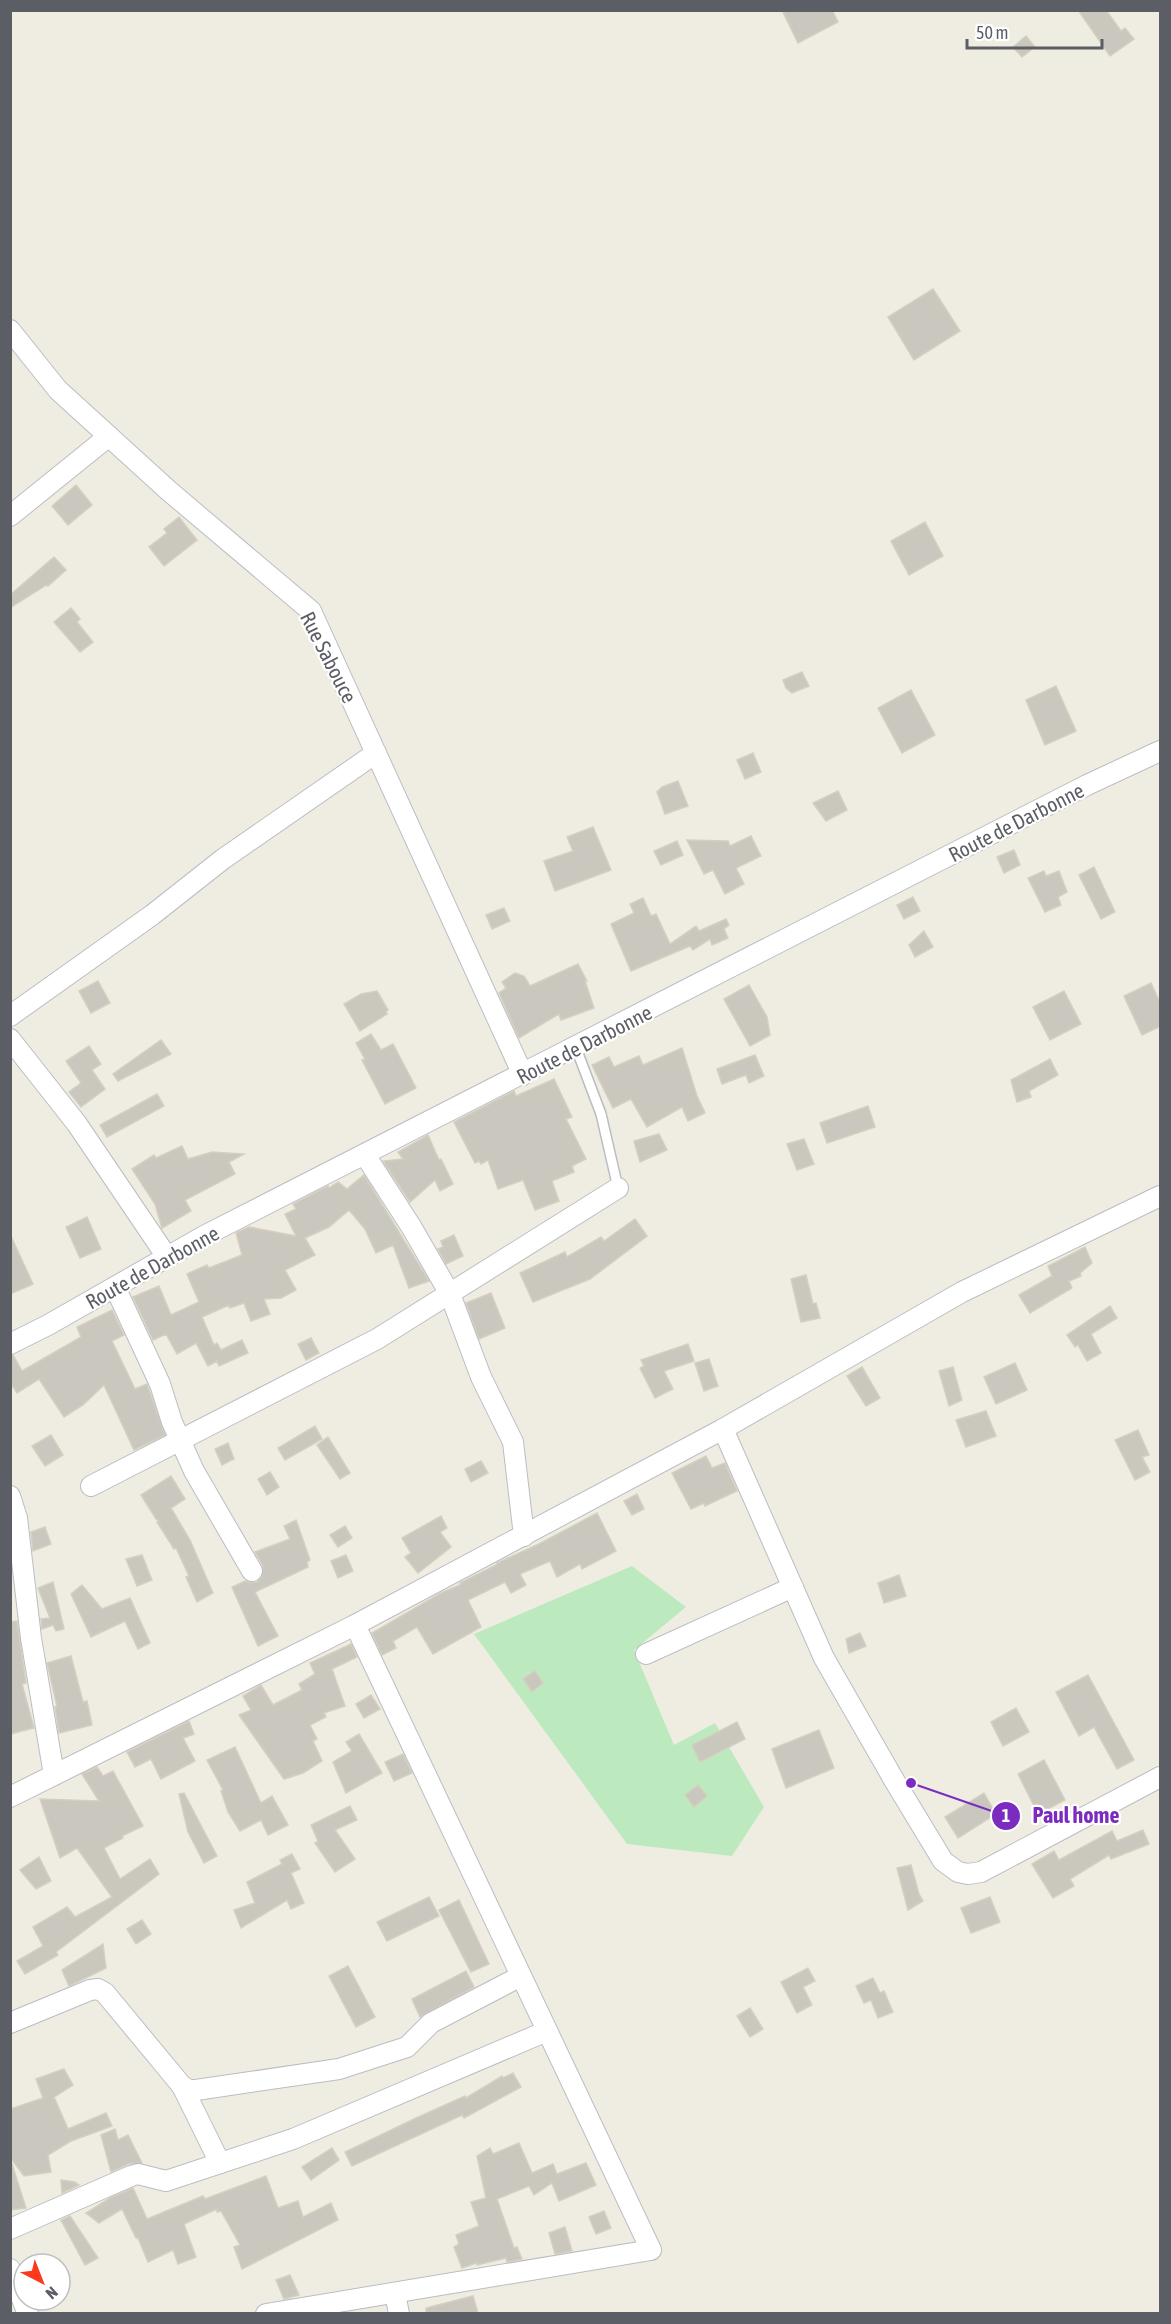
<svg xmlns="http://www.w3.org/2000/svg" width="1171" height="2324" viewBox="0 0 1171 2324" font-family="'Asap Condensed',sans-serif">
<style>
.green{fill:#bceabe}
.building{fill:#cac7bf;stroke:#d5cfc0;stroke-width:1.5}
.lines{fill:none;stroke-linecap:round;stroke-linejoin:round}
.lane-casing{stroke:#babdc3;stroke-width:12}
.street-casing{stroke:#babdc3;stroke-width:22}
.lane{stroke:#fff;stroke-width:9}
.street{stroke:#fff;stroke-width:20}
.labels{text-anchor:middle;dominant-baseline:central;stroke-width:4.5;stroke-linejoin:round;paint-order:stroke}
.street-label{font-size:21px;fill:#5b5f65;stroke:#fff}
.leader{fill:none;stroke:#7b2cbf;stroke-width:2}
.callout-dot{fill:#7b2cbf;stroke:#fff;stroke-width:2}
.mark-label{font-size:18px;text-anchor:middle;font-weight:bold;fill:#fff}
.callout-label{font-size:22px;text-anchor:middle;font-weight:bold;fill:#7b2cbf;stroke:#fff;stroke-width:4.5;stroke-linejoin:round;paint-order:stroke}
</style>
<rect width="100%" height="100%" fill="#efede2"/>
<polygon class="green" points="632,1566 686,1607 634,1650 674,1745 715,1723 764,1807 732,1856 627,1844 474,1634"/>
<g class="building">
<polygon points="782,10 832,10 838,22 798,43"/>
<polygon points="1078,10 1106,10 1121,31 1125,28 1134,39 1110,56"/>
<polygon points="1026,36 1035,47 1022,57 1013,47"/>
<polygon points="933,289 960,331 914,360 888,317"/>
<polygon points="76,485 92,505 68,525 52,506"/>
<polygon points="179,517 197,540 164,566 149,547 167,533 164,529"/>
<polygon points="925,522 943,556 909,575 891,541"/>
<polygon points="54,557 66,570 48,586 46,585 10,608 10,595"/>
<polygon points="71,608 80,619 77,622 93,642 80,652 54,622"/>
<polygon points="802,672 809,686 792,693 786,688 783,680"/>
<polygon points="1056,686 1076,731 1045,745 1026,700"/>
<polygon points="911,690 935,735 902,753 878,708"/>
<polygon points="753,753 761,772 745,779 737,760"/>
<polygon points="678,781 688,806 665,814 657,792 662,787"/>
<polygon points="838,791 847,810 826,821 813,803"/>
<polygon points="593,827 611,870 555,891 544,861 573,851 567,837"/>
<polygon points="751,836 761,856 736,868 744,884 725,894 713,870 704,874 687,840 728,841 730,846"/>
<polygon points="677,841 683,855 661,865 654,851"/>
<polygon points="1014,850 1020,865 1004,873 997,857"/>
<polygon points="1094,867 1115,912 1101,919 1079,875"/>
<polygon points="1044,871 1046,876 1059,871 1067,892 1058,897 1061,905 1045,912 1028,878"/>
<polygon points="913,897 920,911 904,919 897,905"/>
<polygon points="643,898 651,916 656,914 670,944 696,926 699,931 726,919 729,925 724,929 728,938 712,945 710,939 693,950 690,946 631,971 611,924 634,913 630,904"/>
<polygon points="504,908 510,921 492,929 486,915"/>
<polygon points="924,931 933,947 915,957 909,945"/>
<polygon points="578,964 587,981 585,981 594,1008 561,1020 559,1014 519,1038 499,993 506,988 502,982 515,973 524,976 530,986"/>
<polygon points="98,981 110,1003 91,1013 79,991"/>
<polygon points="1151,983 1161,1005 1161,1026 1142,1035 1124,996"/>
<polygon points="749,985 767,1017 770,1035 750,1046 724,999"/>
<polygon points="377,991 388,1010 386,1012 387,1014 360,1031 344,1004 361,994"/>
<polygon points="1064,991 1081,1024 1050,1040 1033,1007"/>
<polygon points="371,1034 381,1050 393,1044 416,1088 385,1104 362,1060 365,1059 356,1043"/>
<polygon points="161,1040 171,1054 118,1081 113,1074"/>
<polygon points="89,1046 101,1064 92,1070 105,1089 81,1107 69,1092 81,1083 66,1061"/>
<polygon points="682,1048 697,1096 705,1113 688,1121 682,1107 647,1127 631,1099 613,1108 592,1065 609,1057 614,1067 639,1056 643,1065"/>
<polygon points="755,1055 764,1076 749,1083 746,1075 722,1084 717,1069"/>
<polygon points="1050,1059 1058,1075 1029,1091 1031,1097 1017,1102 1011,1080"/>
<polygon points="554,1079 572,1117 566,1119 586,1159 572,1166 574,1172 552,1181 559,1201 535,1210 523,1180 498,1189 488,1160 481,1164 479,1161 475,1163 454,1122 514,1091 516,1096"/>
<polygon points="157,1094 164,1106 107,1137 100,1125"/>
<polygon points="868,1106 875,1127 827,1143 820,1123"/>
<polygon points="659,1134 667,1150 640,1162 634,1141"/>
<polygon points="428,1135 439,1160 441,1159 453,1184 440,1191 435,1180 410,1202 383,1161 403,1159 398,1152"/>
<polygon points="804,1139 814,1164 797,1170 787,1144"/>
<polygon points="182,1146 188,1159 212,1152 244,1154 229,1162 235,1174 185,1200 191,1211 162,1228 155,1204 132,1169 154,1155 156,1158"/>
<polygon points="364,1175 429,1281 409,1288 393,1245 376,1253 365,1229 349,1210 329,1227 305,1238 315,1255 285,1270 296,1290 281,1298 264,1299 270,1314 251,1321 244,1303 230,1308 229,1305 202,1317 214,1345 217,1343 221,1350 242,1340 248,1353 219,1366 217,1361 208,1366 196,1343 177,1354 166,1334 153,1340 133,1297 159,1286 171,1315 199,1302 187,1274 207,1265 209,1268 242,1255 236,1233 249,1227 296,1236 285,1214 296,1209 293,1204 328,1186 329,1188 338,1182 347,1189"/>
<polygon points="87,1217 101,1249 80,1258 66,1227"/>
<polygon points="635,1219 647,1236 590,1279 533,1302 520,1273 565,1252 567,1257 601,1237 604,1241"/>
<polygon points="10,1234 33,1284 10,1294"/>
<polygon points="454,1235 463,1256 446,1264 438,1249 443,1247 441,1241"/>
<polygon points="1085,1247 1092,1263 1080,1273 1081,1276 1069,1281 1072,1288 1030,1313 1019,1295 1052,1276 1048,1266"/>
<polygon points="806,1275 813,1304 816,1303 820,1318 801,1322 791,1279"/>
<polygon points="491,1293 505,1328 479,1339 466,1303"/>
<polygon points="1110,1306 1117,1318 1091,1334 1101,1353 1087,1361 1078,1345 1075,1347 1067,1335"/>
<polygon points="112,1310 124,1335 112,1341 135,1389 147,1384 165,1435 134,1450 104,1385 83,1405 64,1417 39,1379 17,1393 10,1382 10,1356 13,1355 22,1371 81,1337 77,1327"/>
<polygon points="311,1338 319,1353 306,1360 298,1344"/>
<polygon points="688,1344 694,1361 664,1371 673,1389 655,1398 640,1368 644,1366 641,1360"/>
<polygon points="709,1359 718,1386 704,1391 695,1363"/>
<polygon points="1015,1363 1027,1390 996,1404 984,1377"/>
<polygon points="862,1367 880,1398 866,1406 847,1376"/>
<polygon points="953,1367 962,1400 949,1406 939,1371"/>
<polygon points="986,1411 996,1436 966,1447 956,1420"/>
<polygon points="315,1426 322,1439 285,1460 278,1448"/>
<polygon points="1138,1430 1149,1455 1142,1457 1150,1472 1135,1480 1115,1440"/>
<polygon points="51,1435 63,1455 45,1466 32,1446"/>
<polygon points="328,1437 350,1473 340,1479 317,1445"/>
<polygon points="228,1443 234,1459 222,1465 215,1449"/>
<polygon points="706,1456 712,1468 725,1463 737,1491 705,1506 704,1503 691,1509 672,1473"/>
<polygon points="481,1461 488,1473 471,1482 465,1469"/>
<polygon points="270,1472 279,1487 267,1495 258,1479"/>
<polygon points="171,1476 185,1499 171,1508 190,1540 213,1593 197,1602 186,1577 189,1576 176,1548 174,1549 157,1522 159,1521 156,1519 141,1495"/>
<polygon points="637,1494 644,1509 632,1515 624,1501"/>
<polygon points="597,1513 616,1551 582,1569 580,1564 557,1577 550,1561 520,1574 526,1585 511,1593 505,1582 468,1600 481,1627 433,1654 417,1627 393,1641 396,1648 382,1655 372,1633 441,1593 462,1584 460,1583 496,1565 497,1563 539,1544"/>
<polygon points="441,1516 447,1528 440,1532 451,1547 418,1573 405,1557 411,1553 402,1538"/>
<polygon points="296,1520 310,1560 307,1562 308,1567 255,1592 278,1636 258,1646 232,1587 245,1581 251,1583 257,1582 262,1577 263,1566 255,1552 290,1539 284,1526"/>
<polygon points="345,1526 352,1538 338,1547 330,1535"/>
<polygon points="45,1527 51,1544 33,1551 31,1532"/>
<polygon points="142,1555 152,1580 137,1586 126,1559"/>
<polygon points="346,1555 353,1571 338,1578 331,1561"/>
<polygon points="899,1575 906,1596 884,1603 878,1583"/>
<polygon points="53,1582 64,1629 56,1631 53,1625 42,1629 41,1619 50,1618 38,1588"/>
<polygon points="82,1585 102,1609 130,1598 150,1643 138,1649 125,1621 91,1637 71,1594"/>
<polygon points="17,1621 26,1683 22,1684 34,1728 10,1734 10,1622"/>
<polygon points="860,1633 866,1646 849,1653 846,1639"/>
<polygon points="351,1644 357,1657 332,1669 345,1706 324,1713 326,1717 310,1725 317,1739 313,1741 322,1761 303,1773 284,1779 239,1715 251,1710 243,1696 261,1685 273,1705 302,1690 299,1684 315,1674 310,1663"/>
<polygon points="71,1656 83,1702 87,1701 92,1725 59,1733 55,1707 57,1706 47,1663"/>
<polygon points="535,1671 543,1683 532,1692 523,1679"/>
<polygon points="1088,1675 1134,1760 1117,1769 1094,1727 1079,1736 1056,1692"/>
<polygon points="371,1695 380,1709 364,1718 356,1704"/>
<polygon points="1016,1708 1029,1732 1003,1746 991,1722"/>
<polygon points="189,1721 194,1734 183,1738 195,1761 161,1779 151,1759 135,1767 127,1752"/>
<polygon points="737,1722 745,1739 700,1762 692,1745"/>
<polygon points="819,1730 834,1768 786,1788 772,1749"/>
<polygon points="359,1734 382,1773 346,1793 333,1762 352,1751 346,1742"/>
<polygon points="235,1747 261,1803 272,1796 288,1825 268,1835 261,1820 240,1831 228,1812 221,1791 223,1790 207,1760"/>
<polygon points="403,1754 412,1773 394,1781 385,1762"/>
<polygon points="1044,1760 1065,1800 1038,1814 1018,1774"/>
<polygon points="97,1767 103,1776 113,1771 143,1826 122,1836 123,1838 104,1848 120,1879 150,1859 159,1874 56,1952 58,1955 25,1974 17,1961 43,1946 33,1927 67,1907 75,1917 112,1897 77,1848 60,1858 40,1799 99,1801 82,1774"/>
<polygon points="698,1785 707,1796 694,1807 685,1795"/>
<polygon points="184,1793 217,1856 204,1863 188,1832 179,1794"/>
<polygon points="984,1793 996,1814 958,1838 945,1817"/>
<polygon points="350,1806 357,1820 335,1830 355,1859 335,1872 315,1843 318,1841 311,1825"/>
<polygon points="1143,1830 1149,1844 1111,1859 1109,1855 1070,1879 1074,1886 1053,1898 1032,1864 1054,1851 1059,1860 1112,1831 1117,1841"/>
<polygon points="292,1854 300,1869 291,1873 304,1903 291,1909 287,1900 241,1928 234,1910 255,1903 247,1882 282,1864 280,1860"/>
<polygon points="39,1857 51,1881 36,1889 20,1870"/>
<polygon points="911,1865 919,1894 923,1901 908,1910 897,1868"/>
<polygon points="429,1897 439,1916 387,1941 377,1922"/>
<polygon points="990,1897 1000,1922 971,1933 961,1908"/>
<polygon points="459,1900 489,1964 471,1972 439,1910"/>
<polygon points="142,1920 151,1934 136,1944 127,1929"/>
<polygon points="103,1944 106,1968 69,1986 62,1970"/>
<polygon points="348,1966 375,2017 356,2027 329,1976"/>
<polygon points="808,1968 815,1981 803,1987 812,2005 797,2013 781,1982"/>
<polygon points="466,1971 474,1987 420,2017 412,1999"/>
<polygon points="873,1978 880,1993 884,1991 893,2012 878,2018 871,2000 864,2003 856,1986"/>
<polygon points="750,2008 763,2029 750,2037 737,2016"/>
<polygon points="64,2069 73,2085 54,2097 68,2129 106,2113 112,2126 71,2141 48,2155 51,2172 24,2176 10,2157 10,2109 43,2098 36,2079"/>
<polygon points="513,2073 521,2087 464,2118 462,2115 352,2166 345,2152 414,2119 465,2096 466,2098 502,2076 503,2078"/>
<polygon points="115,2129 118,2140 128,2135 142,2163 128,2164 111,2172 101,2135"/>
<polygon points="519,2143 532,2173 553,2164 557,2174 586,2163 596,2185 559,2201 552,2183 534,2195 529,2186 497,2199 514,2248 517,2247 522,2259 507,2262 506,2258 477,2265 476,2263 462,2268 454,2247 459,2244 456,2235 479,2226 471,2202 486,2198 477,2156 490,2148 493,2154"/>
<polygon points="332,2148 339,2160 311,2180 302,2167"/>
<polygon points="12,2164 26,2208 10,2210 10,2165"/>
<polygon points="266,2176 278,2208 298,2201 303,2217 331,2203 338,2220 242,2269 234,2247 240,2245 221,2211 217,2212 217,2209 184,2224 196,2257 178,2264 173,2250 148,2262 138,2238 136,2238 122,2209 99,2223 86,2213 110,2198 133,2188 147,2219 203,2196 205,2199"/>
<polygon points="61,2180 75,2182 79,2185 62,2193"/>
<polygon points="604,2211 611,2228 596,2234 589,2217"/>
<polygon points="70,2216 98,2258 85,2265 61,2220"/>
<polygon points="565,2227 572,2251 555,2254 549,2233"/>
<polygon points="290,2275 299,2295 284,2299 276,2280"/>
<polygon points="473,2296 478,2313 426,2313 426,2308"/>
</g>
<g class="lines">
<defs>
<polyline id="lane" points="576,1048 601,1114 618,1188"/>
<g id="street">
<polyline points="10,330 58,390 169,491 311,611 523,1075"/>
<polyline points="10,516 109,436"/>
<polyline points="10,1016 152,915 223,859 376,753"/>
<polyline points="10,1039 77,1124 167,1257"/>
<polyline points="365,1155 412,1228 450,1294 481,1377 513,1442 524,1536"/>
<polyline points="115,1287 160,1384 172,1422 194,1471 252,1571"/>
<polyline points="10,1344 48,1325 204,1236 1087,785 1160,751"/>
<polyline points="723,1429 824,1658 894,1780 943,1861 958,1872 968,1874 981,1872 1160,1777"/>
<polyline points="91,1486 377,1339 618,1188"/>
<polyline points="10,1496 17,1518 31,1638 54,1775"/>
<polyline points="646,1654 793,1587"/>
<polyline points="10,1797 355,1625 723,1429 962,1292 1160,1196"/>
<polyline points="10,2023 90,1990 98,1989 105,1993 182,2086 189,2090 196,2090 339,2069 407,2047 431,2023 521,1976"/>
<polyline points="182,2086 220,2163"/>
<polyline points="10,2229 131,2176 138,2174 166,2181 293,2139 547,2031"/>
<polyline points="10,2269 28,2314"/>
<polyline points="395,2293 399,2314"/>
<polyline points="266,2314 651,2250 355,1625"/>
</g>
</defs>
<use href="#lane" class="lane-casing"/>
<use href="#street" class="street-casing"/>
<use href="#lane" class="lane"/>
<use href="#street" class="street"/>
</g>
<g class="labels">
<g class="street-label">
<text transform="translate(329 657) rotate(63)">Rue Sabouce</text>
<text transform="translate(1016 822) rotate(-27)">Route de Darbonne</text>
<text transform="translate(584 1044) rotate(-27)">Route de Darbonne</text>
<text transform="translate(152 1267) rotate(-29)">Route de Darbonne</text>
</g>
</g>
<path class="leader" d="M911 1783L1006 1816"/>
<g class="callout-dot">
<circle cx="911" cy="1783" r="6"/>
<circle cx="1006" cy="1816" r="15"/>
</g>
<g class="mark-label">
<text x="1006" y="1822">1</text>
</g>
<g class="callout-label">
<text x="1076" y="1823">Paul home</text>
</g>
<rect width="1171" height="2324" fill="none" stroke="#5b5f65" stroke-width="24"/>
<g transform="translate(42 2282) rotate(138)"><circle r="28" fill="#ffffff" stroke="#bdbfc1" stroke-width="1.5"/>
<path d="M0-4.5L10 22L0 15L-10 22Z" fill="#fc391c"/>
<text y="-9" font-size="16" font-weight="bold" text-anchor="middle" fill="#5b5f65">N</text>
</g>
<path d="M967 39v9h135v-9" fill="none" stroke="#5b5f65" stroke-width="3"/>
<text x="976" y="39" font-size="18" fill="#5b5f65" stroke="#ffffff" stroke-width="4.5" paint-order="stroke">50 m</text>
</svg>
